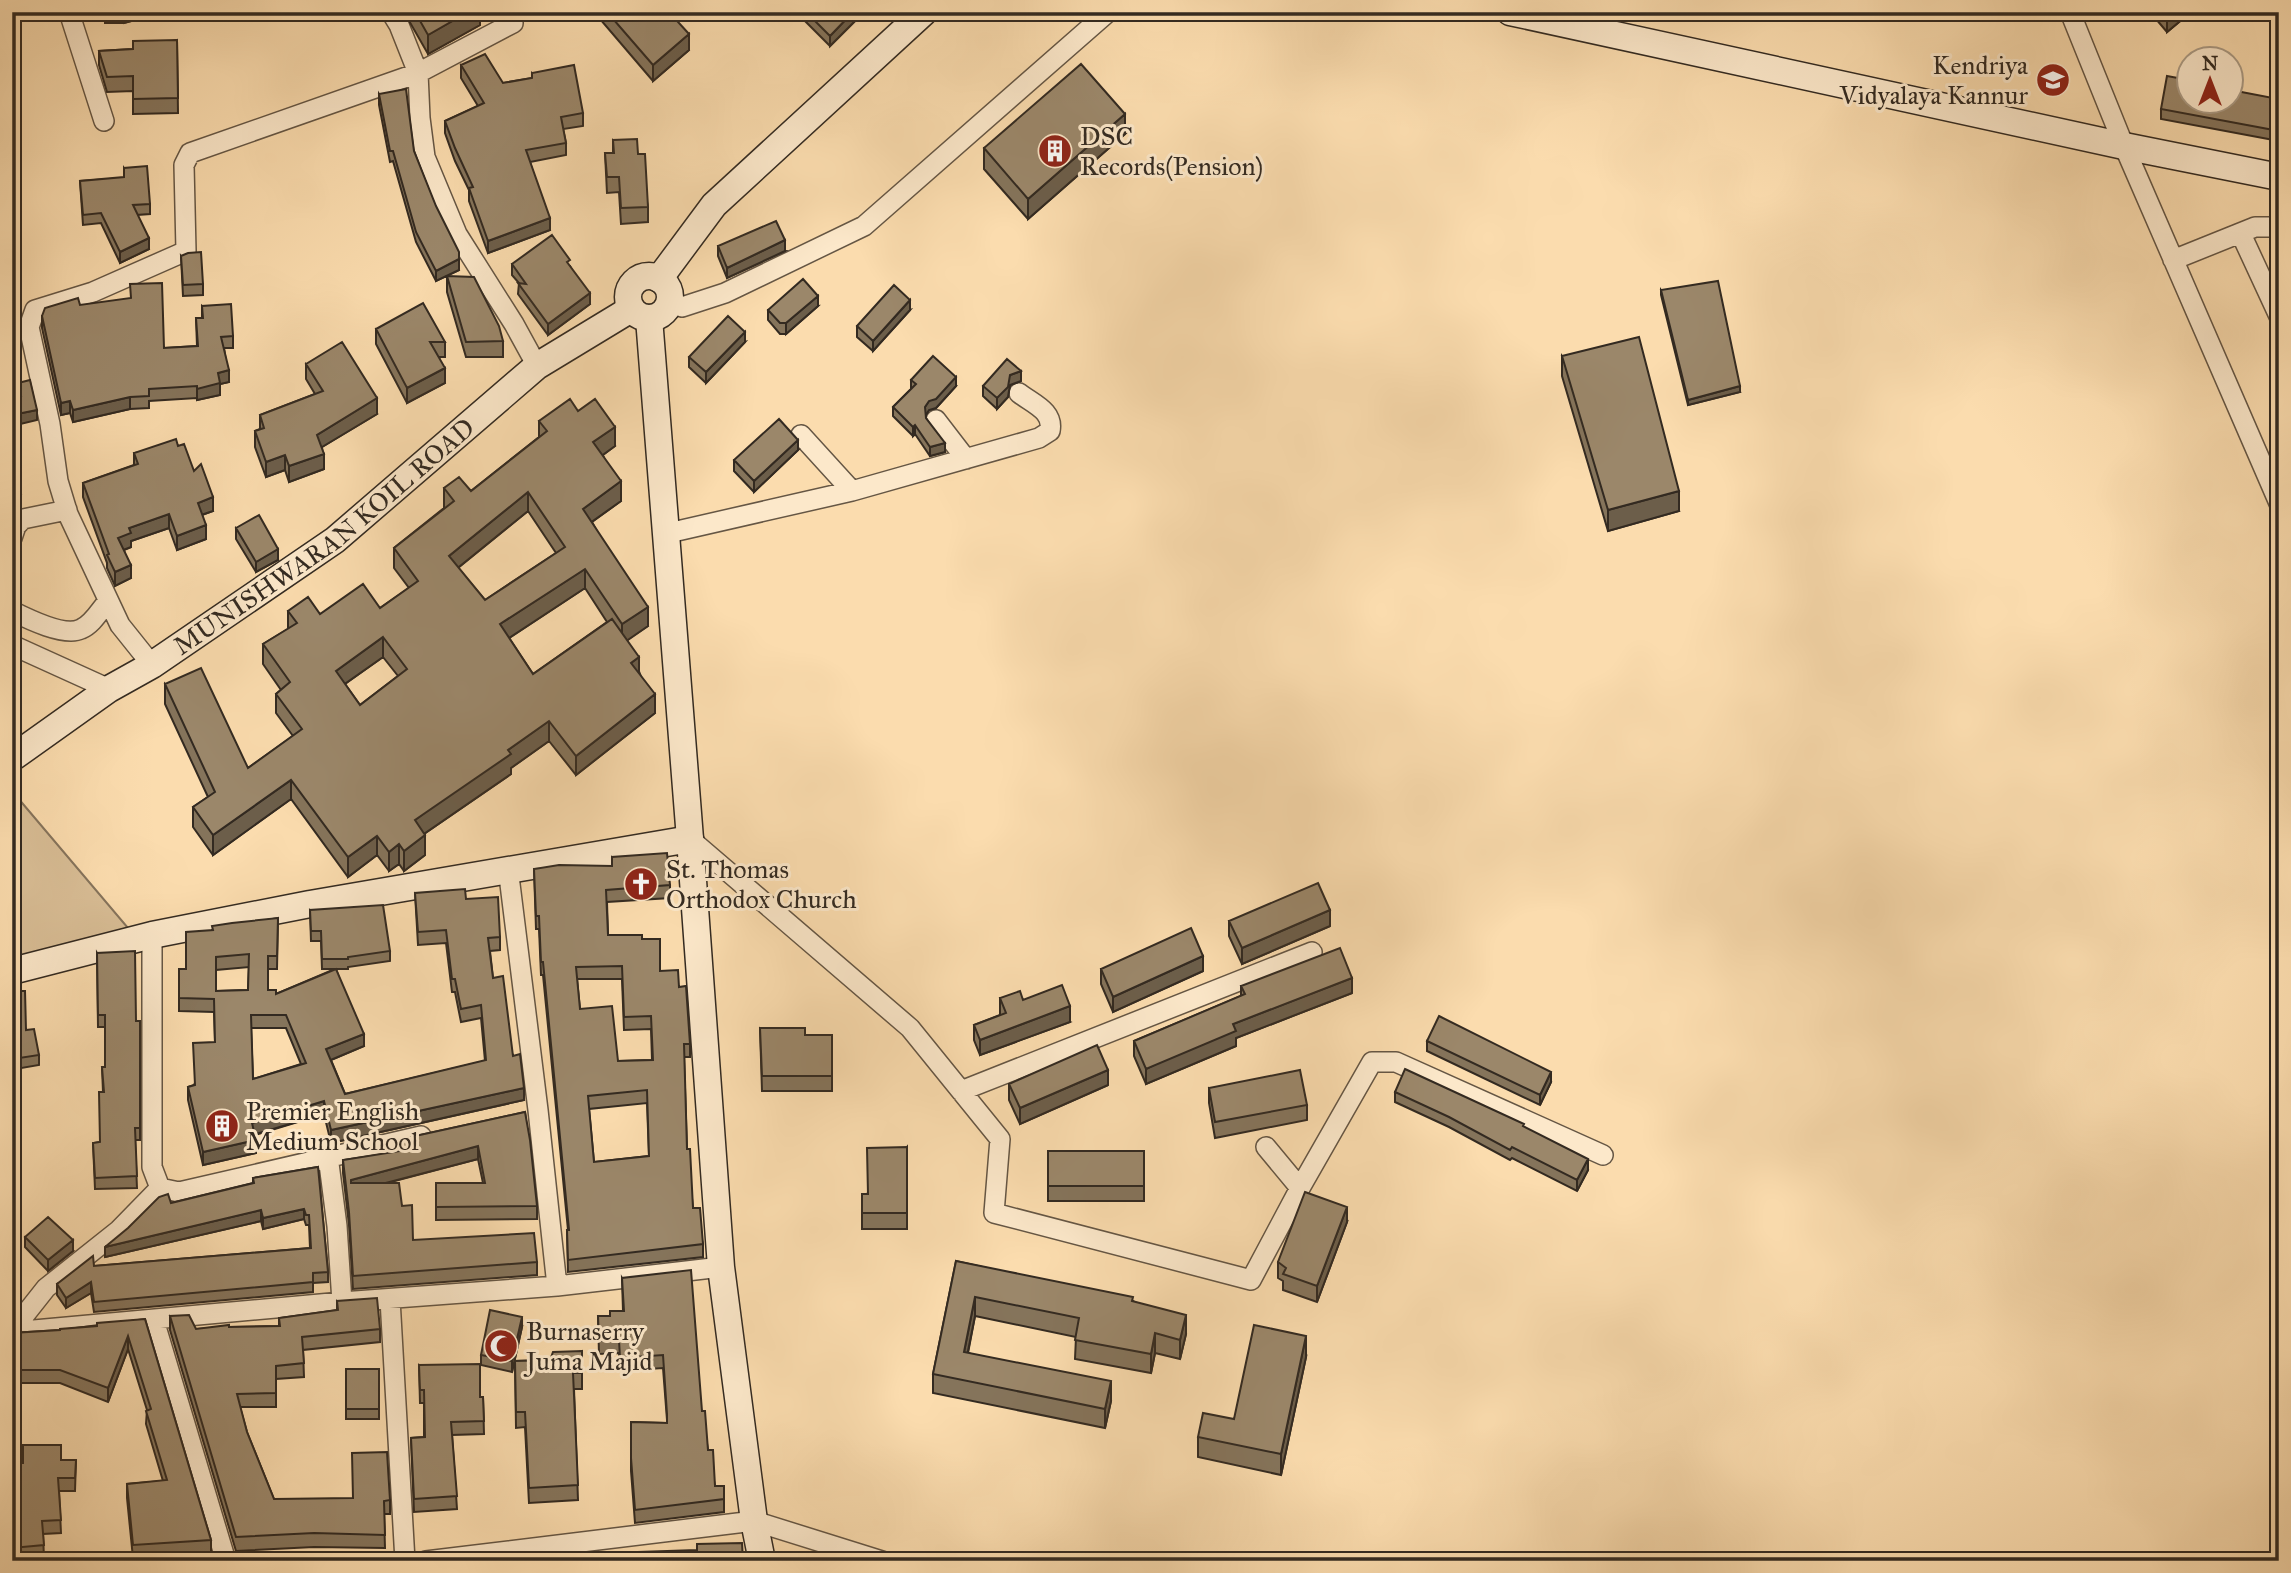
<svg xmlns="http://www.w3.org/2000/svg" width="2291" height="1573" font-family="'IM FELL Great Primer',serif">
<rect width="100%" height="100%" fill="#fbdcae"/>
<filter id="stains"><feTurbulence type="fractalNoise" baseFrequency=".00286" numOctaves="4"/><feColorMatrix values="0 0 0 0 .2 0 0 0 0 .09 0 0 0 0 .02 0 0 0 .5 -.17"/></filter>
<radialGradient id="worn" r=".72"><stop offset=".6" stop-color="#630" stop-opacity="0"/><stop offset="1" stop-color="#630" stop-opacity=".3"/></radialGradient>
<path fill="#d9be96" stroke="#86745c" stroke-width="2" d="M12,791L128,928L12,960Z"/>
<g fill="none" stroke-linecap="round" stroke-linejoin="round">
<g stroke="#655644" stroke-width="22">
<path id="street" d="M69,12L104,121
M391,12L399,25L418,73L420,118L425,157L457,234L514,324L537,366
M2070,12L2124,146L2279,503
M2241,234L2279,316
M2173,260L2255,227H2279
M669,303L682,307L725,293L864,226L1108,12
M936,420L966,459
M801,435L852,491
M664,534L852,491L1039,438L1050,431C1054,411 1033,404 1019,393
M12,538L16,526L23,519L67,510
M12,611C28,619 65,637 81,629C93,624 100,610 108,601
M12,645L109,689
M152,665L120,625L68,514L58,481L50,424L29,327L35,310L93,292L186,251L184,165L190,153L418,73L513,23L512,12
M690,839L910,1028L1000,1139L994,1213L1251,1280L1300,1188L1372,1062H1396L1603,1155
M152,935V1167L160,1188
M961,1091L1312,952
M1266,1147L1300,1188
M328,1156L337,1226L342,1302
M160,1188L179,1192L421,1136
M557,1286L721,1267
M390,1299L405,1561
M154,1320L226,1561
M12,1331L46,1288L119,1230L160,1188
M12,1332L342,1302L557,1286L538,1110L508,868
M426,1561L754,1521L882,1561"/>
</g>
<g stroke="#332a21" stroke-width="29">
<g id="secondary">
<path d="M1510,12L2124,146L2279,177"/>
<circle cx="649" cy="297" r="21"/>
<path d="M659,279L714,205L924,12"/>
<path d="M649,318L690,839L721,1267L754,1521L762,1561"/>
<path id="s1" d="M12,758L109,689L152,665L335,540L537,366L631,309"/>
<path d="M12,971L152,935L310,904L690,839"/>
</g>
</g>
<use href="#street" stroke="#fce8ca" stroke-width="19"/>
<use href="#secondary" stroke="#fce8ca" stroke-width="26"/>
</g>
<path fill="#85745b" stroke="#332a21" stroke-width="2" fill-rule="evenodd" d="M105,12H165L124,23H105Z
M167,12H193V16L167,18Z
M404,12H480V25L428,54Z
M594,12H669L689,50L653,81Z
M799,12H858V18L830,46L799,15Z
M2150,12H2191L2167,32Z
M177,40L178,113L133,114V91L107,92L99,65V51L133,49Z
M461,65L503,83L532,78V73L583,113V126L563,129L566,143V155L530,162L550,230L488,253L469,201V190L455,161L445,133V121L478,106L461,78Z
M379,94L414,151L459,270L436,281L416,242L393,161L390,162L379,105Z
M2273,100L2279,101V141L2161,119V109L2189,102Z
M1125,134L1028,219L984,169V148Z
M613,140L638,154L648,207V222L621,224L619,192L607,193L605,153H613Z
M124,168L150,204V214L137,215L149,249L120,263L101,223L83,225L80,181L124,178Z
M718,246L785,251L727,278L718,256Z
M181,256L203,284V295L183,296Z
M512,264L570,266L590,304L548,335L518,294L519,283L512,275Z
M447,276L503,341V357H466L447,292Z
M1661,290L1740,392L1688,405L1661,295Z
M80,305L164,348L197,346L196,318H202V306L233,336V348H224L229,382L220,384V395L197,400V398L149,401V408L130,409L73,422L70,413L61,415L42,328V316Z
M818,306L786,334H780L768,320V310Z
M910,310L873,351L857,337V326Z
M376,329L445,342V357H439L445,383L407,403L376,344Z
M745,342L706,383L689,367V357Z
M1562,356L1679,511L1608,531L1562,376Z
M306,364L377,414L322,447L324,469L289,482L285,470L266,477L255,447V431L260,429V415L315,394L306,379Z
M911,380L956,386L936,408L929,410L926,415V418L945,452L930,456L915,434L913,436L893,416V407L911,389Z
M1021,381L1010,385L1008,397L997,409L983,396V386Z
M578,411L615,446L603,455L621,501L592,522L648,626L627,640L655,713L576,775L549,741L511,768V774L424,834L425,855L404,871L399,864L389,871L377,855L348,877L291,799L213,855L193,827V807L208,797L165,704V684L248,768L293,736L276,713V694L281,690L263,664V644L288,629V611L320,614L380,608L409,588L394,568V548L444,508V488L471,491L539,437V421ZM528,511L556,553L485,600L458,568ZM585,588L607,622L533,674L509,638ZM383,657L398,676L360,705L345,684Z
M178,446L194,471L213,511L202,515L206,539L177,550L169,528L131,541V547L124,550L131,578L115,586L107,568V563L83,497V483L134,465V453Z
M798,450L754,492L734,471V460Z
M236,528L278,560L256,572L236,539Z
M612,857L670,885V898L607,902L608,935L642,939L660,971L679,987L690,1044V1057H684L687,1149L693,1208L703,1244V1257L568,1272L567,1230H568L543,975H541L539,929H536L534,869L612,866ZM577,979H622L624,1030L651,1029L652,1060L618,1061L580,1009ZM647,1103L649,1156L594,1162L589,1109Z
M415,893L466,899L500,937V950L490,951L493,978L524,1100L331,1143L324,1114L255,1135L256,1153L203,1165L188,1100V1087L194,1085L215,1042L214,1012L179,1011V969H186L212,930L278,918L277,969H268V990L276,994L335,969H322L321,941H311L310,910L390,951V961L348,967V969H336L364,1046L331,1060L345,1094L485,1061L481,1018L461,1022L455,992H452L446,943L418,945ZM249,967L248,990L216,991V970ZM251,1028H286L301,1064L253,1079Z
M1229,921L1330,926L1242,964L1229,936Z
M97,953L136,1021H140V1140H135L137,1188L95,1189L93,1143L100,1142L103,1092L102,1067H105V1027H98Z
M1101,969L1203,971L1113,1012L1101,984Z
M1241,986L1352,993L1236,1038V1046L1146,1084L1134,1056V1041L1241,996Z
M12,991L26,1030L39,1055V1065L21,1068V1080L12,1081Z
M1000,998L1023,1000L1070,1022L980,1055L974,1040V1025L1000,1015Z
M760,1028L805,1035H832V1091H762Z
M1427,1041L1551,1082L1540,1105L1427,1051Z
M1009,1084L1108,1085L1020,1124L1009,1100Z
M1209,1088L1307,1105V1120L1215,1138L1209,1103Z
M1395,1092L1524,1127L1588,1170L1577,1191L1512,1158L1510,1160L1449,1127L1395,1102Z
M525,1112L537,1206V1219L436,1220V1183H483L478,1159L387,1183L402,1206L413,1240L537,1262V1275L353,1289L349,1225L343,1173V1160L397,1152V1140Z
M907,1147V1229H862V1194H867Z
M1048,1151H1144V1201H1048Z
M318,1167L328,1272V1282L313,1283V1292L94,1312L91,1293L66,1308L57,1295V1284L94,1266L310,1248L309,1225H306L304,1219L263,1229L261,1221L105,1257L171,1203L253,1183V1178Z
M1347,1222L1317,1302L1283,1290V1281L1278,1278V1262Z
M25,1237L73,1251L48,1271L25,1247Z
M956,1261L1133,1301L1186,1334L1180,1359L1155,1353L1151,1373L1075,1359L1076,1337L975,1316L968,1353L1111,1401L1105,1428L933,1393V1374Z
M622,1278L702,1411L708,1450L715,1486H724V1512L635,1523L631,1471V1422L667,1423V1420L663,1368L620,1371L619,1353L599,1354L598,1316H610L623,1311Z
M337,1301L380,1329V1342L303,1350L304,1377L276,1379V1407H240L247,1432L274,1499L390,1500V1514H384L385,1548L314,1547L236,1551L170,1330V1316L196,1329L229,1327L279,1326V1318L337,1310Z
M145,1319L211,1540V1553L133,1558L127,1498V1484L163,1481L146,1424L147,1410L128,1349L108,1402L60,1383H19L20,1441H12V1333L60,1330Z
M522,1327L512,1372L481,1365V1355Z
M582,1351V1389H574L578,1500L529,1503L525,1427L516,1428L515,1361L550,1360Z
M1306,1357L1281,1475L1198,1457V1437L1234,1419Z
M419,1365L480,1397H483L484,1434L452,1435L457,1509L414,1512L411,1438L424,1437V1403H420Z
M346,1369H379V1419H346Z
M61,1460H76L75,1491H59L61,1533L43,1534L44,1558L12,1561V1463Z"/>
<path fill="#6c5e4a" stroke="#332a21" stroke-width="2" d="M127,12H165L124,23V13Z
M468,12H480V25L428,54V35Z
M853,12H858V18L830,46V36Z
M2167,12H2191L2167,32Z
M689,34V50L653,81V65Z
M1125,114V134L1028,219V199Z
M550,218V230L488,253V241Z
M149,238V249L120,263V252Z
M785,240V251L727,278V268Z
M459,259V270L436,281V271Z
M590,293V304L548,335V324Z
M818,296V306L786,334V323Z
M910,300V310L873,351V341Z
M16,310V329L12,330V311Z
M745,332V342L706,383V372Z
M445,368V383L407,403V388Z
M229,370V382L220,384V395L197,400V389L218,373Z
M1021,371V381L1010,385L1008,397L997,409V398L1010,375Z
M956,377V386L936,408L929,410L925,416V407L929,401Z
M1740,386V392L1688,405V400Z
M130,397V409L73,422V410Z
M377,398V414L317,450V435Z
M70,401V413L61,415V403Z
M37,410V420L12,426V415Z
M915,425V434L913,436V427Z
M615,427V446L593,462V442Z
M798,440V450L754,492V481Z
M945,443V452L930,456V447Z
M324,454V469L289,482V466Z
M285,455V470L266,477V462Z
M621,481V501L583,528V509Z
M1679,491V511L1608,531V510Z
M528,492V511L449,575V556Z
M21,494V504L12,506V496Z
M213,497V511L198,516V503Z
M169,514V528L131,541V547L118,552V538L129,528Z
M206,525V539L177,550V536Z
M278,549V560L256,572V562Z
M131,565V578L115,586V572Z
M585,569V588L500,644V624Z
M648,607V626L622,644V624Z
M383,637V657L336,690V671Z
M639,657V677L631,663Z
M655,694V713L576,775V756Z
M549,721V741L511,768V774L415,840V820L508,750Z
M291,780V799L213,855V835Z
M425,835V855L404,871V851Z
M377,836V855L348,877V857Z
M399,844V864L389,871V852Z
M1330,910V926L1242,964V948Z
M1203,956V971L1113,1012V997Z
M1352,978V993L1236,1038V1046L1146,1084V1069L1233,1024Z
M1070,1006V1022L980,1055V1040Z
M364,1034V1046L326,1062V1049Z
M1108,1070V1085L1020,1124V1108Z
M1551,1072V1082L1540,1105V1095Z
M524,1088V1100L331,1143V1130Z
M324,1101V1114L252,1135V1123Z
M256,1140V1153L203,1165V1152Z
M478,1146V1159L351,1192V1180Z
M1588,1159V1170L1577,1191V1180Z
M1347,1207V1222L1317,1302V1286Z
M304,1209V1219L263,1229V1218Z
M261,1210V1221L105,1257V1247Z
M73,1240V1251L48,1271V1260Z
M91,1282V1293L66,1308V1298Z
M975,1297V1316L964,1371V1352Z
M1186,1315V1334L1180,1359V1340Z
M522,1317V1327L512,1372V1361Z
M1155,1333V1353L1151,1373V1354Z
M128,1336V1349L108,1402V1388Z
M1306,1336V1357L1281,1475V1454Z
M1111,1381V1401L1105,1428V1409Z"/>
<path fill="#9b876a" stroke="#332a21" stroke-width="2" fill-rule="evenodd" d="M415,12H468L428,35Z
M607,12H669L689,34L653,65Z
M806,12H853L830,36Z
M177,40L178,98L133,99V76L107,77L99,51L133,49V41Z
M485,54L503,83L532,78V73L574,65L583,113L561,117L566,143L526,150L550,218L488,241L469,188L473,187L455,148L445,121L484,103L461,65Z
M1081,64L1125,114L1028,199L984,148Z
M2167,76L2189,80V102H2231V90L2273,98V100L2279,101V131L2161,109Z
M406,89L414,151L436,206L459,252V259L436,271L416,232L393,151H390L379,94Z
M637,139L638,154H645L648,207L621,208L619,177H607L605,153H614L613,140Z
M147,166L150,204L133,205L149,238L120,252L101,213L83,215L80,181L124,177V168Z
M776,221L785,240L727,268L718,246Z
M552,235L570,260L567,262L590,293L548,324L518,283L526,284L512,264Z
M201,252L203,284L183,285L181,256L188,253Z
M447,276L474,277L499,326L503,341L466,342Z
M803,279L818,296L786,323H780L768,310Z
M1718,281L1740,386L1688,400L1661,290Z
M162,283L164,348L198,346L196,318H203L202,306L231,304L233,336L221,337L229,370L218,373L220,383L197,389V386L149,389V396L130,397L73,410L70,401L61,403L42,316L45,308L78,298L80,305L131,298L130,284Z
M894,285L910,300L873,341L857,326Z
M12,294L16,310L12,311Z
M423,303L445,342H430L445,368L407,388L376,329Z
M728,316L745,332L706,372L689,357Z
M1639,337L1679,491L1608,510L1562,356Z
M342,342L377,398L317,435L324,454L289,466L285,455L266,462L255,431L264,428L260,415L323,391L306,364Z
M933,356L956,377L936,399L929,401L925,407L926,418L945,443L930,447L915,425L913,427L893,407L916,384L911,380Z
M1007,359L1021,371L1010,375L1008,387L997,398L983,386Z
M30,380L37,410L12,415L13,398L21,396L18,383Z
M570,399L578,411L595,399L615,427L593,442L621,481L583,509L648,607L622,624L585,569L500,624L533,674L612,619L639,657L631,663L655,694L576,756L549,721L508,750L511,754L415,820L425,835L404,851L399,844L389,852L377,836L348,857L291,780L213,835L193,807L215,792L165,684L201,668L248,768L302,729L276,694L290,682L263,644L297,623L288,611L308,597L320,614L363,584L380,608L418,581L394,548L454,501L444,488L459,477L471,491L547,431L539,421ZM528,492L565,547L485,600L449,556ZM383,637L407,669L360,705L336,671Z
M779,419L798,440L754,481L734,460Z
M176,439L178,446L184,444L194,471L201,464L213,497L198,503L206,525L177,536L169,514L129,528L131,533L118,538L131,565L115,572L107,555L109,554L83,483L138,464L134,453Z
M12,453L21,494L12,496Z
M259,515L278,549L256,562L236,528Z
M667,853L670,885L606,890L608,935H642V939H660V971L678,970L679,987L686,986L690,1044H684L687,1149H690L693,1208H700L703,1244L568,1260L567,1230H569L543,962H541L539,916H536L534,869L559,865L612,866V857ZM622,966L624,1017L651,1016L653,1060L618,1061L612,1006L580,1009L576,967ZM647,1090L649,1156L594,1162L588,1096Z
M1318,883L1330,910L1242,948L1229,921Z
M465,889L466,899L498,897L500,937L488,938L493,978L503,976L513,1056L520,1054L524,1088L331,1130L324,1101L252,1123L256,1140L203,1152L188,1087L195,1085L193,1043L215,1042L214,999L179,998V969H186V932L213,930L212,926L232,923L278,918L277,956H268V990H276V994L336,969L364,1034L326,1049L345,1094L486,1060L481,1005L461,1009L455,979H452L446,930L418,932L415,893ZM249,954L248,990L216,991V957ZM251,1015H286L306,1063L253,1079Z
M383,905L390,951L348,957V959H322L321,931H311L310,910Z
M1191,928L1203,956L1113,997L1101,969Z
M1340,948L1352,978L1233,1024L1236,1031L1146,1069L1134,1041L1245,994L1241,986Z
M135,951L136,1021H140V1128H135L137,1176L95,1178L93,1143L100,1142L99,1092H104L102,1067H105V1015H98L97,953Z
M1062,985L1070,1006L980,1040L974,1025L1006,1013L1000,998L1020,991L1023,1000Z
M12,991H25L26,1030L34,1029L39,1055L19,1058L21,1069L12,1071Z
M1439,1016L1551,1072L1540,1095L1427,1041Z
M760,1028H805V1035H832V1076H762Z
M1097,1045L1108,1070L1020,1108L1009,1084Z
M1405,1069L1524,1124L1523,1126L1588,1159L1577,1180L1512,1147L1510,1150L1449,1117L1395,1092Z
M1300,1070L1307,1105L1215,1122L1209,1088Z
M525,1112L530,1140L537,1206L436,1207V1183H485L478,1146L351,1180V1183H399L402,1206L412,1205L413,1240L534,1233L537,1262L353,1276L349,1212L343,1160L400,1151L397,1140Z
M907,1147V1213H862V1194H868L867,1148Z
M1048,1151H1144V1186H1048Z
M318,1167L328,1272L313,1273V1282L94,1302L91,1282L66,1298L57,1284L93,1256L94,1266L311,1248L309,1215H306L304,1209L263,1218L261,1210L105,1247L128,1228L159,1197L168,1194L171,1203L254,1183L253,1178Z
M1305,1192L1347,1207L1317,1286L1283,1274L1286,1268L1278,1262Z
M48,1217L73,1240L48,1260L25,1237Z
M956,1261L1133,1297L1132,1301L1186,1315L1180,1340L1155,1333L1151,1354L1075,1340L1079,1318L975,1297L964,1352L1111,1381L1105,1409L933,1374Z
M691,1270L702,1411H705L708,1450H713L715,1486H724V1499L635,1510L631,1458V1422L667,1423V1414L663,1355L620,1358L619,1340L599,1341L598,1316H610V1311H624L622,1278Z
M377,1298L380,1329L302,1337L304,1363L276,1366V1393L237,1394L247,1432L274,1499L353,1498L352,1453L387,1452L390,1500L384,1501L385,1535L314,1533L236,1537L170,1316L189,1315L196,1329L229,1325V1327L280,1326L279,1318L338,1310L337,1301Z
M490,1310L522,1317L512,1361L481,1355Z
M145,1319L211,1540L133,1545L127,1484L167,1480L146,1411L151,1409L128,1336L108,1388L60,1370H19L20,1428H12V1333L60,1330V1329L97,1326V1323Z
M1254,1325L1306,1336L1281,1454L1198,1437L1203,1413L1234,1419Z
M582,1351V1373H573L578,1485L529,1488L525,1412H516L515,1361L550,1360L553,1352Z
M480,1364V1397H483L484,1421L451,1422L457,1496L414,1499L411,1438L425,1437L424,1390H420L419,1365Z
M346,1369H379V1409H346Z
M23,1445H61V1460H76L75,1478H58L61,1520L42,1521L44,1545L12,1548V1463H23Z
M742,1543L743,1561H610L609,1553L697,1550V1544Z"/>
<defs>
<g id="school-disc" transform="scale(1.75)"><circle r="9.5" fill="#8f2418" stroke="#fce8ca"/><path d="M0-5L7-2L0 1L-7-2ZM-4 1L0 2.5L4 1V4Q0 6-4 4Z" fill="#fff"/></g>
<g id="building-disc" transform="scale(1.75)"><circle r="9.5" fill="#8f2418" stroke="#fce8ca"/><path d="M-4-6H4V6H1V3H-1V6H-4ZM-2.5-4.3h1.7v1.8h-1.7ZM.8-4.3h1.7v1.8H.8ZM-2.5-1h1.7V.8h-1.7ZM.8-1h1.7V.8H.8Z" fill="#fff"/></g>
<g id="church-disc" transform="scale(1.75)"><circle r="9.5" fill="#8f2418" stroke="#fce8ca"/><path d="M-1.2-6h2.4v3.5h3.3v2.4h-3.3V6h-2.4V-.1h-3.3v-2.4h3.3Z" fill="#fff"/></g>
<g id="mosque-disc" transform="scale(1.75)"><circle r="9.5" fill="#8f2418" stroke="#fce8ca"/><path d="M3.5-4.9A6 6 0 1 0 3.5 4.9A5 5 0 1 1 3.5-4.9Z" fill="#fff"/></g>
</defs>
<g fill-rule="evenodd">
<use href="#school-disc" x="2053" y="80"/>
<use href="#building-disc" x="1055" y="151"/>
<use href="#church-disc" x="641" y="884"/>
<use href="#building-disc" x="222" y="1126"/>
<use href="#mosque-disc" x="501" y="1346"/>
</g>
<g text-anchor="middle" stroke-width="6" stroke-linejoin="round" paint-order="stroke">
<g font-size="26" fill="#332a21" stroke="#fce8ca" text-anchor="start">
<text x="2028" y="74" text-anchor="end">Kendriya<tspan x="2028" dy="30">Vidyalaya Kannur</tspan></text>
<text x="1080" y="145">DSC<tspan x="1080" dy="30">Records(Pension)</tspan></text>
<text x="666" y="878">St. Thomas<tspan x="666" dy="30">Orthodox Church</tspan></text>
<text x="246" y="1120">Premier English<tspan x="246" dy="30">Medium School</tspan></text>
<text x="526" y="1340">Burnaserry<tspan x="526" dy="30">Juma Majid</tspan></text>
</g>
<g font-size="26" fill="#332a21" stroke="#fce8ca">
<text dy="9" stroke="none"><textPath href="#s1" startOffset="383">MUNISHWARAN KOIL ROAD</textPath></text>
</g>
</g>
<rect width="2291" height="1573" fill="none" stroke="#fbdcae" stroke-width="42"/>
<rect x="14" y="14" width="2263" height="1545" fill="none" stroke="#332a21" stroke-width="3.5"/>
<rect x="21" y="21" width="2249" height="1531" fill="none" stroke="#332a21" stroke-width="2"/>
<g transform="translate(2210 80)"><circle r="33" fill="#fce8ca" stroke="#ac9c86" stroke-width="2"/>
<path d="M0-5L12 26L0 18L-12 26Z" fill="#8f2418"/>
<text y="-10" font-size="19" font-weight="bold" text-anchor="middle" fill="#332a21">N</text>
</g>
<rect width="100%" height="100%" filter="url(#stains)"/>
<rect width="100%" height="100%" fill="url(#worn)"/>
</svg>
